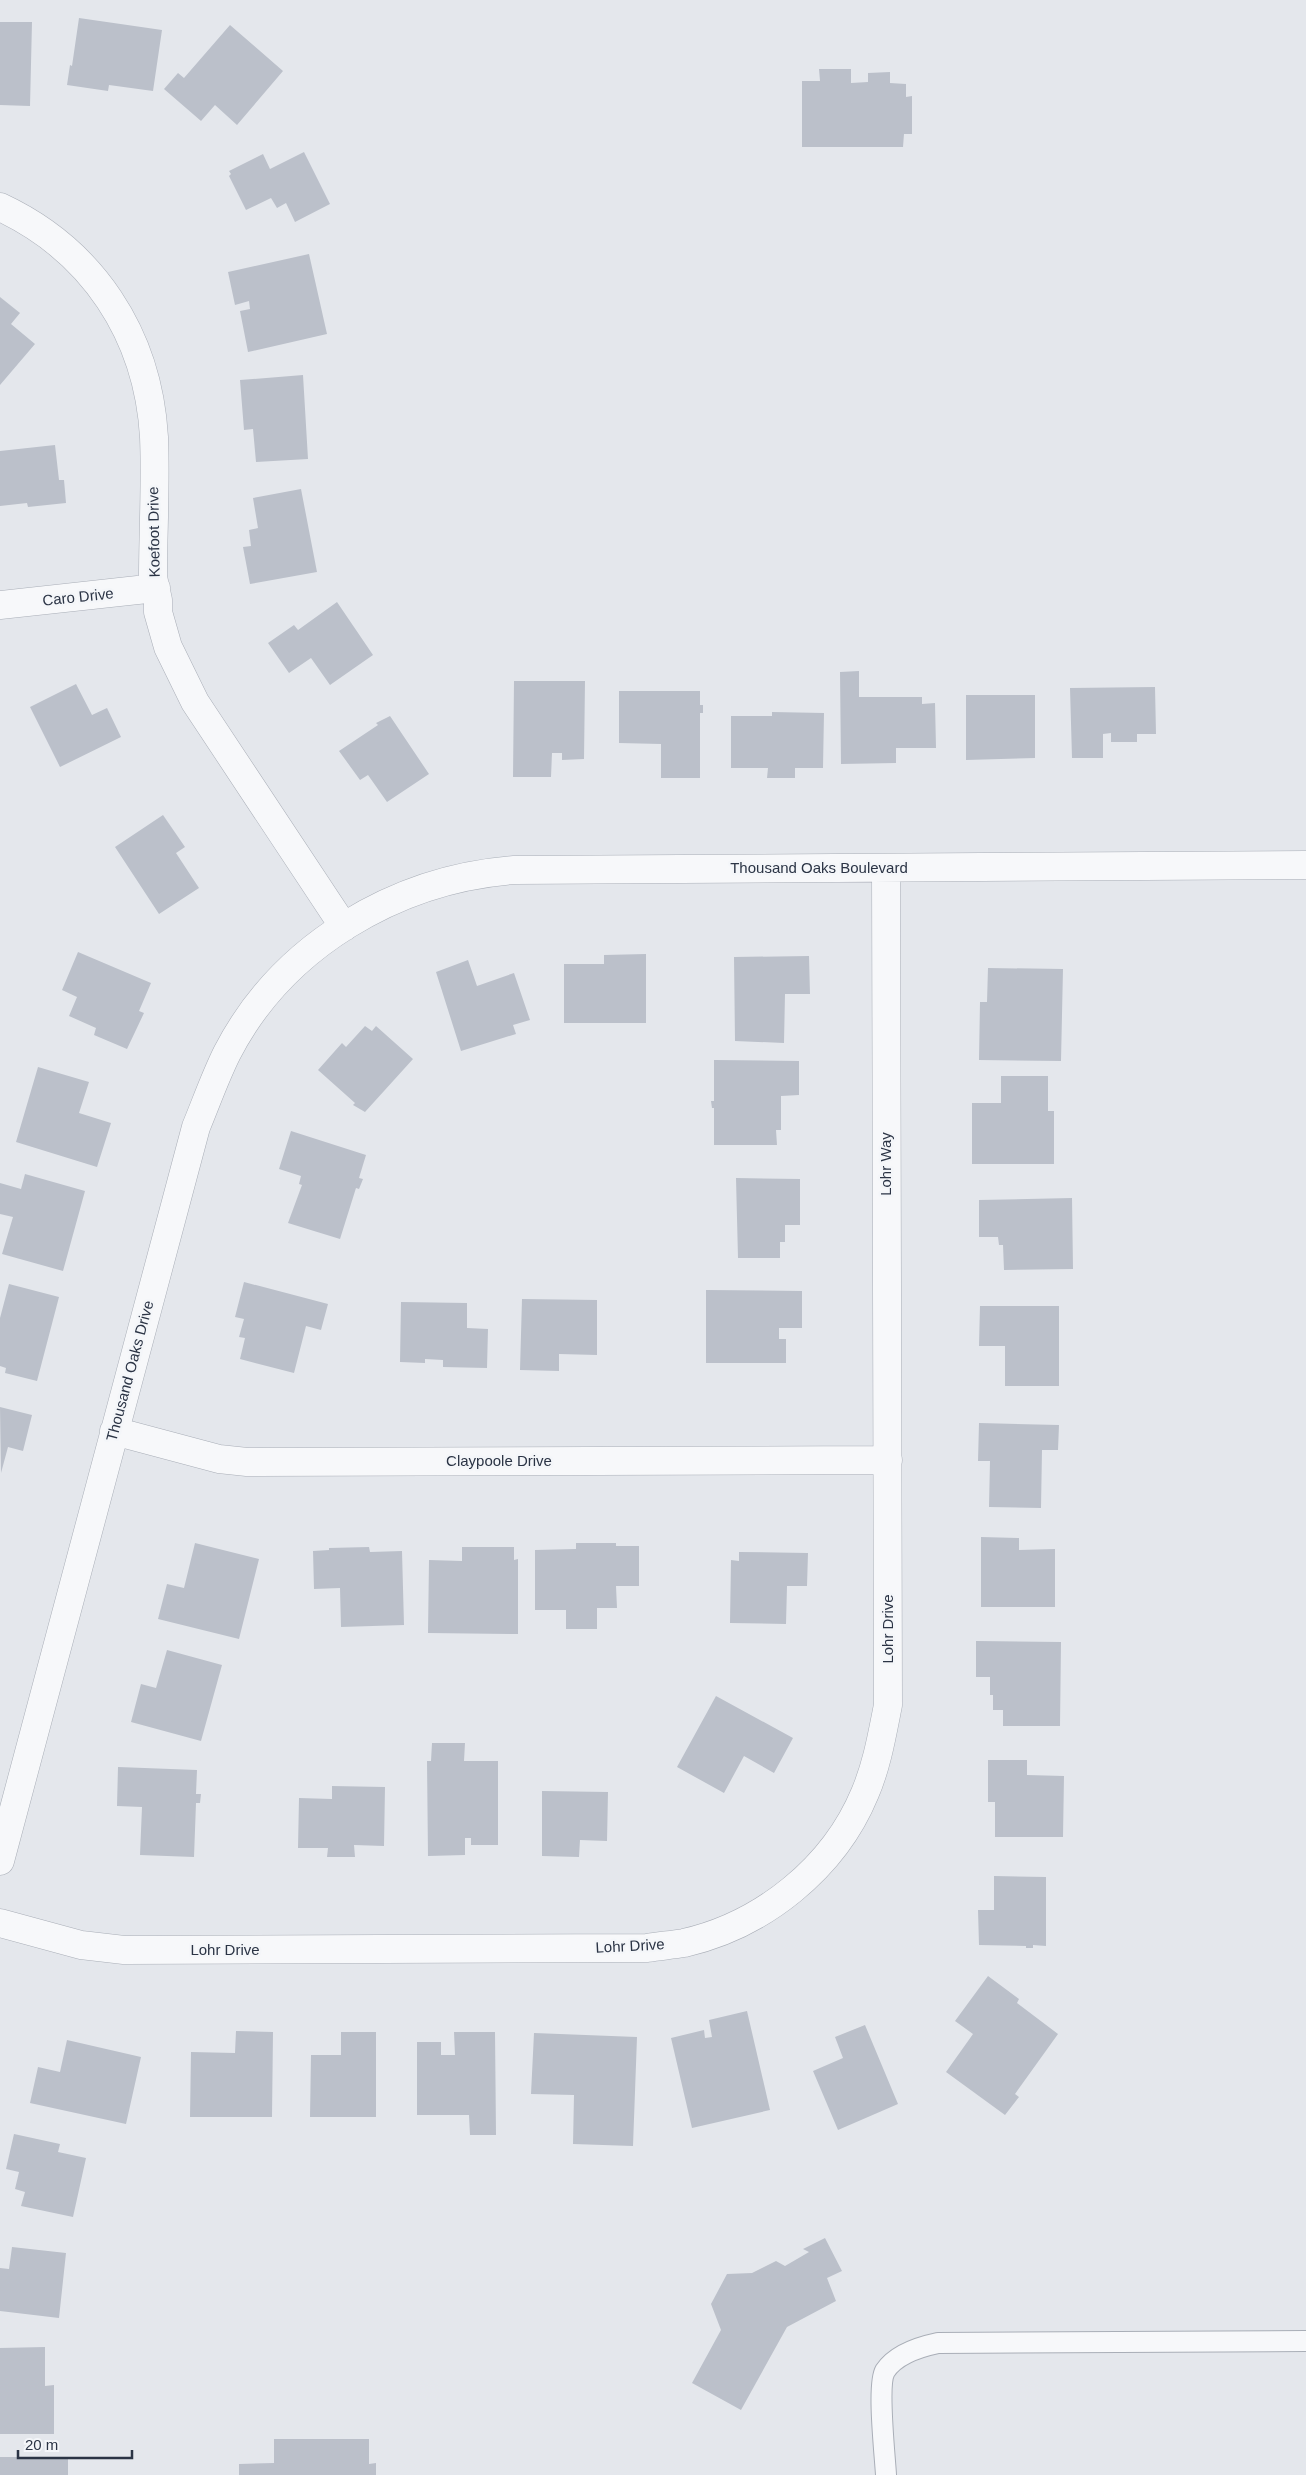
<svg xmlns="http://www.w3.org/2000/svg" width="1306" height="2475" font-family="Helvetica,sans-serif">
<rect width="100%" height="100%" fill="#e4e7ec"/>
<path fill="#bbc0ca" d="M79,18L162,30L153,91L109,85L108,91L67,85L70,65L72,66Z
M0,22H32L30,106L0,105Z
M230,25L283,71L237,125L215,105L201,121L164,89L178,73L184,78Z
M819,69H851V83L868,82V73L890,72V83L906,84V97L912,96V134H904L903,147H802V81H820Z
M304,152L330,204L295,222L286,203L277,208L271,198L246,210L229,176L231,174L229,171L263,154L270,169Z
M309,254L327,334L248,352L240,311L250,309L249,301L235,305L228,272Z
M0,297L20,313L11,324L35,344L0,385Z
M303,375L308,459L256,462L253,429L244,430L240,380Z
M55,445L59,480H64L66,503L28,507L27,503L0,506V451Z
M301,489L317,572L250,584L243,547L251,546L249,530L258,528L253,498Z
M337,602L373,655L330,685L311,658L289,673L268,643L294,625L298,630Z
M859,671V697H922V704L935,703L936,748H896V763L841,764L840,672Z
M514,681H585L584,759L562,760V753H552L551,777H513Z
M76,684L92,715L107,708L121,737L60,767L30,707Z
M1155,687L1156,734H1137V742H1111V733L1103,734V758H1072L1070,688Z
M619,691H700V705H703V713H700V778H661V744L619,743Z
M966,695H1035V758L966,760Z
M772,712L824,713L823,768H795V778H767L768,768H731V716H772Z
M390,716L429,774L387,802L368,775L360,780L339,751L378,725L376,723Z
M163,815L185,847L176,853L199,888L159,914L115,847Z
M78,952L151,983L139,1011L144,1013L127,1049L94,1035L96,1028L69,1016L77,997L62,990Z
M646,954V1023H564V964H604V955Z
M809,956L810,994H785L784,1043L735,1041L734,957Z
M468,960L477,986L514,973L530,1020L513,1025L516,1034L461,1051L436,972Z
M988,968L1063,969L1061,1061L979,1060L980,1002H987Z
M365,1026L372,1031L376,1026L413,1059L365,1112L353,1105L355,1103L318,1070L342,1043L346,1047Z
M714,1060L799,1061V1095L781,1096V1130H776L777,1145H714V1108H712L711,1101H714Z
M38,1067L89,1082L79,1113L111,1123L97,1167L16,1142Z
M1001,1076H1048V1111H1054V1164H972V1103H1001Z
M291,1131L366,1155L359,1178L363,1179L359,1189L356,1188L340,1239L288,1223L302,1185L299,1184L301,1176L279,1169Z
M25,1174L85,1191L63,1271L2,1254L13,1217L0,1214V1183L21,1189Z
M736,1178L800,1179V1225H785V1242H780V1258H738Z
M1072,1198L1073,1269L1004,1270L1003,1245H999L998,1237H979V1200Z
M244,1282L328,1304L321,1330L306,1326L294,1373L240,1359L245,1338L239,1337L244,1319L235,1317Z
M9,1284L59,1297L37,1381L5,1373L6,1368L0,1366V1318Z
M706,1290L802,1291V1328H779V1339H786V1363H706Z
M522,1299L597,1300V1355L559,1354V1371L520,1370Z
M401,1302L467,1303V1328L488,1329L487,1368L443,1367V1360L425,1359V1363L400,1362Z
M980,1306H1059V1386H1005V1346H979Z
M0,1407L32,1415L23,1451L8,1447L1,1473Z
M979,1423L1059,1425L1058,1450H1042L1041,1508L989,1507L990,1461H978Z
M981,1537L1019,1538V1550L1055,1549V1607H981Z
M195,1543L259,1559L239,1639L158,1619L167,1584L184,1588Z
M576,1543H616V1546H639V1586H616L617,1608H597V1629H566V1610H535V1550L576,1549Z
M369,1547L370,1552L402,1551L404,1625L341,1627L340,1588L314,1589L313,1551L329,1550V1548Z
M462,1547H514V1560L518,1559V1634L428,1633L429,1560L462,1561Z
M739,1552L808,1553L807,1586H787L786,1624L730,1623L731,1560L739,1561Z
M976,1641L1061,1642L1060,1726H1003V1710H993V1695H990V1677H976Z
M167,1650L222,1665L201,1741L131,1722L141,1684L156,1688Z
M716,1696L793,1738L774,1773L744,1756L724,1793L677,1767Z
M432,1743H465L464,1761H498V1845H471V1838H465V1855L428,1856L427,1761H431Z
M988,1760H1027V1775L1064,1776L1063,1837H995V1802H988Z
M118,1767L197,1770L196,1794H201L200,1803H196L194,1857L140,1855L142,1807L117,1806Z
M332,1786L385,1787L384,1846L354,1845L355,1857H327L328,1848H298L299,1798L332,1799Z
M542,1791L608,1792L607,1841L580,1840L579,1857L542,1856Z
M994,1876L1046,1877V1946L1033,1945V1948H1026V1946L979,1945L978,1910H994Z
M988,1976L1019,1999L1017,2003L1058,2034L1015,2094L1019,2097L1005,2115L946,2072L973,2034L955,2021Z
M747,2011L770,2110L692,2128L671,2038L704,2030L705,2038L712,2037L709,2020Z
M865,2025L898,2104L838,2130L813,2071L843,2058L835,2037Z
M236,2031L273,2032L272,2117H190L191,2052L235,2053Z
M341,2032H376V2117H310L311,2055H341Z
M454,2032H495L496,2135H470L469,2115H417V2042H441V2055H455Z
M534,2033L637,2037L633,2146L573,2144L574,2095L531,2094Z
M67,2040L141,2057L126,2124L30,2103L38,2067L60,2072Z
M14,2134L60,2144L58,2152L86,2158L73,2217L21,2206L25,2192L15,2189L19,2172L6,2169Z
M825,2238L842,2271L827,2278L836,2301L787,2327L741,2410L692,2383L721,2330L711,2304L727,2274L752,2273L776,2261L785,2266L809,2252L803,2249Z
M12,2247L66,2253L59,2318L0,2311V2268L9,2269Z
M45,2347V2386L54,2385V2434H0V2348Z
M274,2439H369V2464L376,2463V2475H239V2464L274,2463Z
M0,2457H68V2475H0Z"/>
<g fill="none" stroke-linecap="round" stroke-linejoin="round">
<g stroke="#a9aeb7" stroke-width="22">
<path id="service" d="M886,2475C885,2456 877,2385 885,2371C896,2354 919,2347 938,2343L1306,2341"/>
</g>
<g stroke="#a9aeb7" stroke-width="29">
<path id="minor" d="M0,207C92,250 148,334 154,437C156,483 153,531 153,577L158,600V612L168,647L195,702L344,927
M0,605L156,588
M114,1431L219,1459L247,1462L888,1460
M0,1861L196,1127C206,1103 215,1077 227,1053C282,946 396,879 514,870L1306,865
M0,1923L81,1945L124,1950L647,1948C659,1946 672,1945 684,1943C763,1925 834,1868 865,1793C877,1765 882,1735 888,1705L886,868"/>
</g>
<use href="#service" stroke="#f7f8fa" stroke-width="20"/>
<use href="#minor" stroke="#f7f8fa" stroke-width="28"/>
</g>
<g text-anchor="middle" stroke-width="5" stroke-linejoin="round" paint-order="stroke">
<g font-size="15" fill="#2b3445" stroke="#f4f6f9">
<text transform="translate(154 532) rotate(-91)" y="5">Koefoot Drive</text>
<text transform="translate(78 597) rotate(-6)" y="5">Caro Drive</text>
<text x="819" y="873">Thousand Oaks Boulevard</text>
<text transform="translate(886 1164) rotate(-90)" y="5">Lohr Way</text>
<text transform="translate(130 1371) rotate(-75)" y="5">Thousand Oaks Drive</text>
<text x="499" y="1466">Claypoole Drive</text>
<text transform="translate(888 1629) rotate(-90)" y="5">Lohr Drive</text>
<text transform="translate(630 1946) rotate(-3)" y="5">Lohr Drive</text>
<text x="225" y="1955">Lohr Drive</text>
</g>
</g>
<path d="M18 2450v8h114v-8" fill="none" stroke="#2b3445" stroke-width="2.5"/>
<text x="25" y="2450" font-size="15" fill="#2b3445" stroke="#f4f6f9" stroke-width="4" paint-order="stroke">20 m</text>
</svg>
